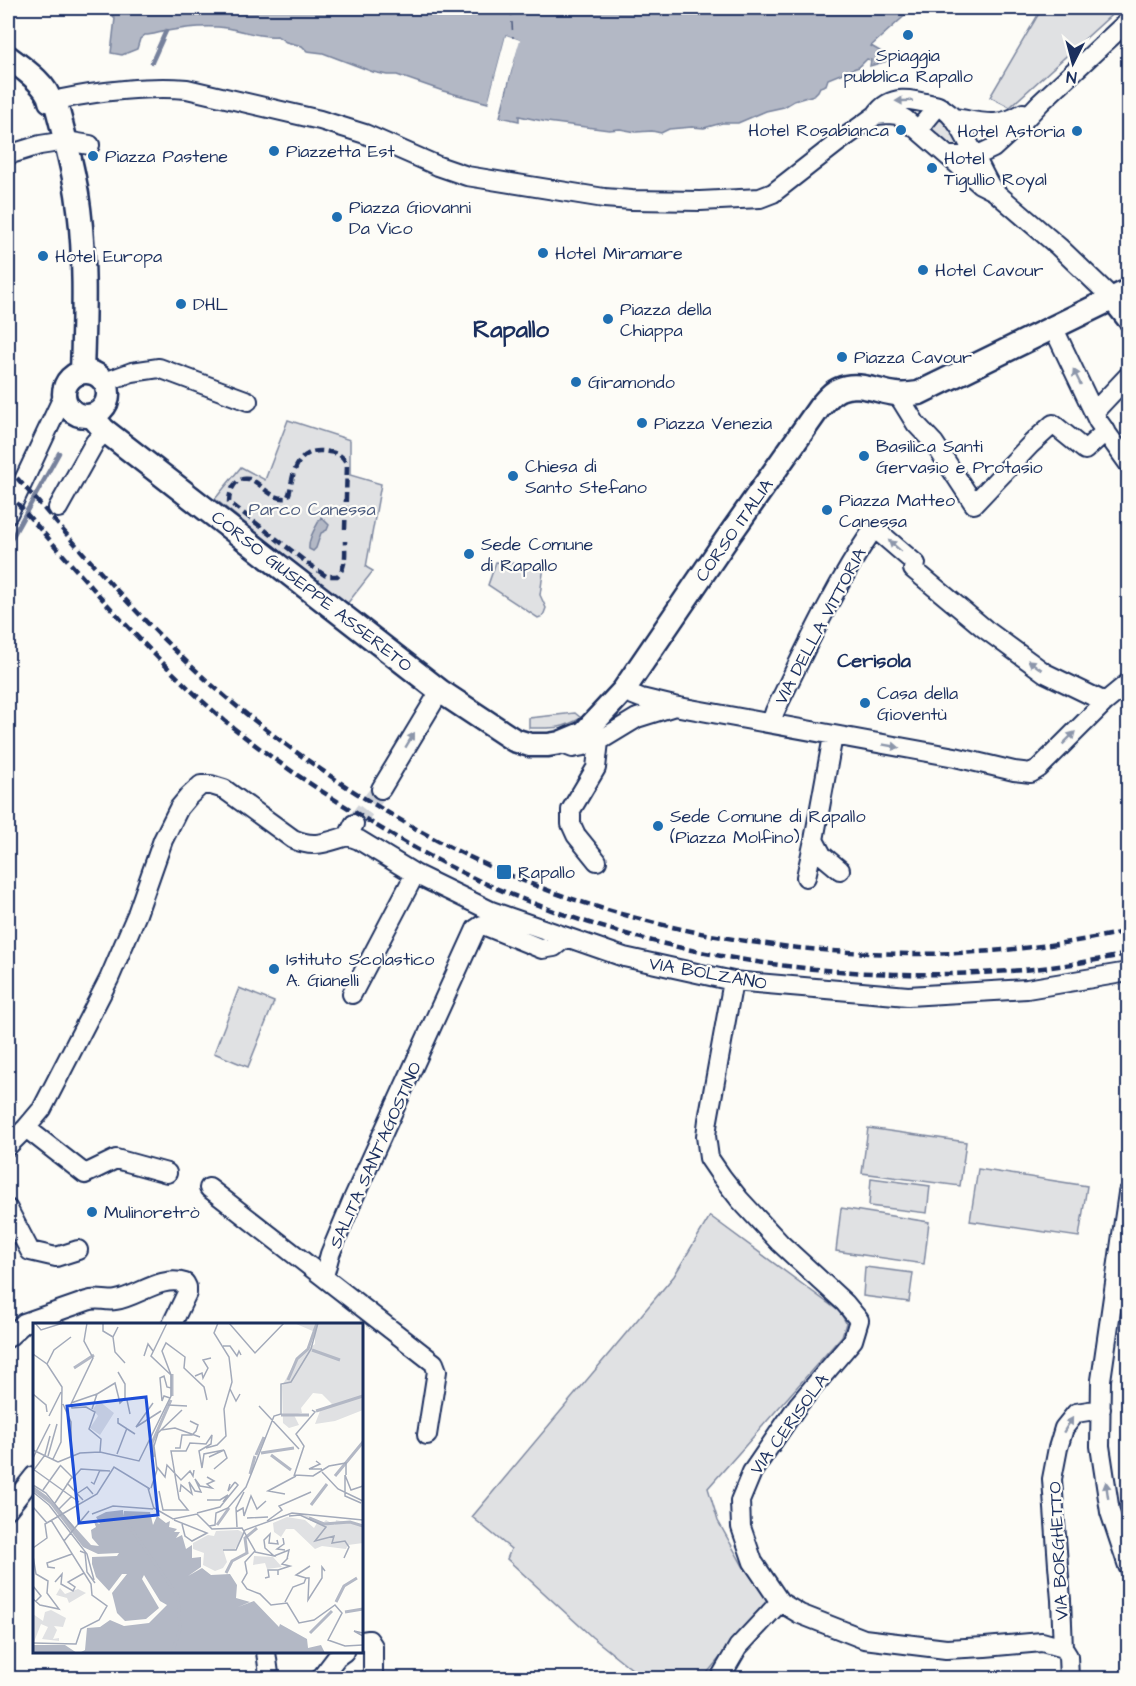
<svg xmlns="http://www.w3.org/2000/svg" width="1136" height="1686" font-family="'Architects Daughter',sans-serif">
<rect width="100%" height="100%" fill="#fdfcf7"/>
<filter id="ink" filterUnits="userSpaceOnUse"><feTurbulence type="fractalNoise" baseFrequency=".0167" numOctaves="2"/><feDisplacementMap in="SourceGraphic" scale="12" xChannelSelector="R" yChannelSelector="G"/><feConvolveMatrix kernelMatrix="1 2 1 2 8 2 1 2 1" color-interpolation-filters="sRGB"/></filter>
<g filter="url(#ink)">
<path fill="#e0e1e3" stroke="#7e88a0" stroke-width="1.5" d="M1042,8H1119L1010,107L990,97Z
M940,120L943,121L960,141L961,147L959,151H953L931,130C931,123 934,122 940,120Z
M288,420L350,440V475L381,484L366,567L373,571L347,604L215,499L241,467L265,480Z
M496,562L544,566L540,595L546,608L543,616L538,618L488,585Z
M575,713L581,718C560,730 552,728 529,728V718Z
M239,988L274,1002L248,1067L214,1053Z
M868,1128L966,1142L960,1186L862,1173Z
M978,1169L1087,1186L1079,1237L970,1221Z
M871,1178L930,1186L927,1213L869,1206Z
M841,1208L929,1222L924,1264L836,1251Z
M710,1216L840,1312L846,1323L842,1336L708,1488L718,1521L743,1566L766,1596V1602L703,1678H643L592,1637L507,1559L511,1549L472,1517L674,1276Z
M865,1267L913,1273L909,1302L863,1296Z"/>
<path fill="#b3b8c5" stroke="#76819c" stroke-width="1.5" d="M96,8H907L910,11L871,46L894,59L870,66L871,60L867,59L859,67L850,70L828,79L826,85L820,87L818,91L814,95L794,101L784,107L766,111L738,123H722L704,128L692,127L669,129L661,133L652,131L636,132L620,129L609,130L547,122L519,116V121L500,117L519,40L506,35L488,103L443,91L397,75H387L373,72L323,53L307,51L302,46L286,42L277,36C257,38 238,28 218,27C202,26 183,28 167,31C159,32 153,35 145,35L140,39L137,49L122,55L111,53L115,18L111,14H100Z
M321,517L329,525L327,530L321,533L316,548L313,551L309,549C308,538 316,527 321,517Z"/>
<path fill="#fdfcf7" d="M506,35L520,40L501,107H498L516,42L508,39L491,104L488,103Z"/>
<g fill="none" stroke-linecap="round" stroke-linejoin="round">
<path stroke="#76819c" stroke-width="4.5" d="M152,62L166,31
M8,545L59,453"/>
<path stroke="#49587d" stroke-width="1.5" stroke-dasharray="8 6" stroke-linecap="butt" d="M511,8L513,38"/>
<path stroke="#d0d3d8" stroke-width="18" stroke-dasharray="18 9" stroke-linecap="butt" d="M354,824L381,789"/>
<g stroke="#1b2f5e" stroke-width="22">
<path id="minor" d="M62,99C99,91 150,86 187,89L320,120L365,134L438,166L467,176L604,198L632,200L700,201L760,198L773,193L837,143L876,115L889,114L898,115L905,119L980,184L994,191L1059,247L1113,299
M876,115C891,92 915,100 938,106
M954,118C982,122 997,129 1023,113
M918,130L938,106C963,116 977,168 993,190
M8,155L40,145L66,141L90,145
M949,156H976L993,148L1026,118L1040,103L1128,21
M1054,329L1098,421L1128,463
M105,382L132,372L159,368L248,401
M898,395L916,424L934,443L974,504L1031,444L1053,424L1085,450L1106,431
M1094,412L1128,376
M58,508L95,442L106,431
M8,514L63,397
M913,569L985,629L1045,673L1105,702
M623,691L641,698L674,706L955,757L1014,771L1031,773L1039,768L1105,702L1128,683
M771,723L775,711C805,650 834,587 872,531L880,533L916,564
M833,736L814,840L822,855L840,870
M560,743L573,748L584,746L599,741L637,718L672,707
M381,789L440,691
M348,836L359,840L415,874L491,911L624,957L733,981L908,996L1027,989L1128,972
M597,861L576,835L571,824V810L596,768L599,741
M806,877L814,840
M733,981L708,1120L706,1136L709,1158L722,1177L740,1200L780,1243L845,1303L859,1320L853,1340L798,1405L752,1472L740,1501L741,1527L753,1562L780,1602L800,1614L864,1639L946,1649L985,1647L1042,1642L1063,1648L1068,1656L1069,1678
M352,994L415,874
M26,1128L85,1174L116,1159L167,1173
M8,1146L26,1128L42,1109L109,979L137,914L163,840L179,808L189,796L201,785H211L224,789L293,839C315,849 326,842 348,836L354,824
M209,1188L434,1363L437,1371L427,1435
M1128,1193L1101,1380L1100,1446L1110,1512L1128,1566
M8,1209L30,1251L56,1257L78,1250
M324,1276L330,1254L353,1199L476,929L482,925L488,927L542,949L554,947L565,938
M8,1338L24,1323L87,1301C98,1297 105,1302 116,1300C139,1296 161,1275 185,1283L187,1287V1293L172,1324
M8,1509L34,1476
M362,1641L369,1640L373,1646V1678
M1063,1648L1061,1600L1058,1565L1052,1479L1058,1448L1064,1428L1076,1413L1101,1409
M266,1652L269,1674L271,1678
M321,1678L337,1657L344,1652
M720,1678L738,1647L780,1602"/>
</g>
<g stroke="#1b2f5e" stroke-width="27">
<path id="major" d="M8,57C21,67 47,84 50,101L56,104
M56,104C64,134 72,163 77,194C86,252 84,313 82,372
M1113,299L1128,318
M64 394a22 22 0 1 1 44 0a22 22 0 1 1-44 0Z
M92,416L104,430L440,691L514,740L530,745H548L560,743L584,733L623,691L726,540L819,408C825,401 832,392 840,389C857,381 879,392 896,394C903,395 912,394 919,393L1128,291"/>
</g>
<use href="#minor" stroke="#fdfcf7" stroke-width="18"/>
<use href="#major" stroke="#fdfcf7" stroke-width="22"/>
<path stroke="#1b2f5e" stroke-width="4.5" stroke-dasharray="9 4.5" stroke-linecap="butt" d="M8,468C85,554 159,645 250,717C327,778 412,832 502,872C693,954 926,976 1128,931
M8,493C78,571 145,652 225,721C266,755 311,785 356,813C405,844 456,872 510,894C675,962 856,986 1033,969C1065,966 1097,960 1128,954
M345,529L347,465C344,456 338,453 329,452C307,447 296,460 292,480C290,487 291,492 287,498C270,500 261,482 249,479C235,476 229,492 229,502L310,565L326,576H337C347,567 345,553 345,541"/>
</g>
<defs><path id="oneway-solid" d="M-6-.8H1V-3.2L6.5 0L1 3.2V.8H-6Z" transform="scale(1.5)"/></defs>
<g fill="#8c96aa">
<use href="#oneway-solid" transform="translate(904 101) rotate(178)"/>
<use href="#oneway-solid" transform="translate(1077 377) rotate(-116)"/>
<use href="#oneway-solid" transform="translate(895 546) rotate(-139)"/>
<use href="#oneway-solid" transform="translate(1035 665) rotate(-144)"/>
<use href="#oneway-solid" transform="translate(1069 738) rotate(-45)"/>
<use href="#oneway-solid" transform="translate(410 740) rotate(-59)"/>
<use href="#oneway-solid" transform="translate(891 746) rotate(10)"/>
<use href="#oneway-solid" transform="translate(1068 1425) rotate(-58)"/>
<use href="#oneway-solid" transform="translate(1107 1490) rotate(-98)"/>
</g>
</g>
<g fill="#1f6fb2" stroke="#fdfcf7" stroke-width="2">
<circle cx="908" cy="35" r="6"/>
<circle cx="901" cy="130" r="6"/>
<circle cx="1077" cy="131" r="6"/>
<circle cx="274" cy="151" r="6"/>
<circle cx="93" cy="156" r="6"/>
<circle cx="932" cy="168" r="6"/>
<circle cx="337" cy="217" r="6"/>
<circle cx="543" cy="253" r="6"/>
<circle cx="43" cy="256" r="6"/>
<circle cx="923" cy="270" r="6"/>
<circle cx="181" cy="304" r="6"/>
<circle cx="608" cy="319" r="6"/>
<circle cx="842" cy="357" r="6"/>
<circle cx="576" cy="382" r="6"/>
<circle cx="642" cy="423" r="6"/>
<circle cx="864" cy="456" r="6"/>
<circle cx="513" cy="476" r="6"/>
<circle cx="827" cy="510" r="6"/>
<circle cx="469" cy="554" r="6"/>
<circle cx="865" cy="703" r="6"/>
<circle cx="658" cy="826" r="6"/>
<rect x="496" y="864" width="16" height="16" rx="3"/>
<circle cx="274" cy="969" r="6"/>
<circle cx="92" cy="1212" r="6"/>
</g>
<g text-anchor="middle" stroke-width="4.5" stroke-linejoin="round" paint-order="stroke">
<g font-size="18" fill="#1b2f5e" stroke="#fdfcf7" text-anchor="start">
<text x="908" y="61" text-anchor="middle">Spiaggia<tspan x="908" dy="21">pubblica Rapallo</tspan></text>
<text x="889" y="136" text-anchor="end">Hotel Rosabianca</text>
<text x="1065" y="137" text-anchor="end">Hotel Astoria</text>
<text x="286" y="157">Piazzetta Est</text>
<text x="105" y="162">Piazza Pastene</text>
<text x="944" y="164">Hotel<tspan x="944" dy="21">Tigullio Royal</tspan></text>
<text x="349" y="213">Piazza Giovanni<tspan x="349" dy="21">Da Vico</tspan></text>
<text x="555" y="259">Hotel Miramare</text>
<text x="55" y="262">Hotel Europa</text>
<text x="935" y="276">Hotel Cavour</text>
<text x="193" y="310">DHL</text>
<text x="620" y="315">Piazza della<tspan x="620" dy="21">Chiappa</tspan></text>
<text x="854" y="363">Piazza Cavour</text>
<text x="588" y="388">Giramondo</text>
<text x="654" y="429">Piazza Venezia</text>
<text x="876" y="452">Basilica Santi<tspan x="876" dy="21">Gervasio e Protasio</tspan></text>
<text x="525" y="472">Chiesa di<tspan x="525" dy="21">Santo Stefano</tspan></text>
<text x="839" y="506">Piazza Matteo<tspan x="839" dy="21">Canessa</tspan></text>
<text x="481" y="550">Sede Comune<tspan x="481" dy="21">di Rapallo</tspan></text>
<text x="877" y="699">Casa della<tspan x="877" dy="21">Gioventù</tspan></text>
<text x="670" y="822">Sede Comune di Rapallo<tspan x="670" dy="21">(Piazza Molfino)</tspan></text>
<text x="518" y="878">Rapallo</text>
<text x="286" y="965">Istituto Scolastico<tspan x="286" dy="21">A. Gianelli</tspan></text>
<text x="104" y="1218">Mulinoretrò</text>
</g>
<g font-size="18" fill="#4c5c7f" stroke="#fdfcf7">
<text x="312" y="515">Parco Canessa</text>
</g>
<g font-size="18" fill="#1b2f5e" stroke="#fdfcf7">
<text transform="translate(734 530) rotate(-55)" y="6">CORSO ITALIA</text>
<text transform="translate(312 591) rotate(38)" y="6">CORSO GIUSEPPE ASSERETO</text>
<text transform="translate(820 626) rotate(-62)" y="6">VIA DELLA VITTORIA</text>
<text transform="translate(708 973) rotate(10)" y="6">VIA BOLZANO</text>
<text transform="translate(375 1155) rotate(-66)" y="6">SALITA SANT'AGOSTINO</text>
<text transform="translate(789 1424) rotate(-54)" y="6">VIA CERISOLA</text>
<text transform="translate(1058 1551) rotate(-93)" y="6">VIA BORGHETTO</text>
</g>
<g font-size="20" font-weight="bold" fill="#1b2f5e" stroke="#fdfcf7">
<text x="874" y="667">Cerisola</text>
</g>
<g font-size="24" font-weight="bold" fill="#1b2f5e" stroke="#fdfcf7">
<text x="511" y="337">Rapallo</text>
</g>
</g>
<g transform="translate(33 1323)">
<rect width="330" height="330" fill="#fdfcf7"/>
<path d="M261,0H330V87L302,98L282,101L287,88L299,81L289,71L280,70L268,85L269,90L261,92L266,102L256,105L250,100L249,63L266,32L282,21V9ZM66,78L81,90L67,112L57,105L65,93L60,86ZM271,191L290,200L293,197L302,202L303,197L330,203V220L315,222L313,226L289,223L282,226L261,206H253L248,214L241,209L240,200L254,194L272,197L281,205L284,200L268,192ZM205,207L211,210L208,218L201,227L190,226L194,239L190,245L182,248L170,242L171,230L160,226V220L175,212L181,213L183,208ZM221,233L240,234L249,244L234,246L232,240L220,242ZM27,265L32,271L45,266L53,270L36,280L34,275L23,272ZM18,287L33,295L30,304L21,303L24,307L20,316L26,315V318L9,316L15,304L8,301L1,319L0,291L10,298L12,289Z" fill="#e0e1e3"/>
<path d="M0,163L14,173L58,222L66,223L59,215L58,207L63,204L61,199L67,201L63,194L73,189L90,187V193L91,188L117,189L120,202L124,193L133,200L137,198L136,204L144,206L141,209H147L143,215L149,212L153,226L159,222V235L168,234V244L155,253L169,245L178,252L197,251L204,262L203,275L217,279L205,284L221,278L246,304L247,301L274,316L275,325L288,322L292,330H46L52,327L54,305L67,304L77,297L91,303L116,300L134,282L127,278L111,252L109,256L126,285L113,296L92,298L84,290L79,270L94,251H89L76,268L63,254L59,241V234L84,233L86,230L65,231L50,224L17,181L0,168ZM0,322H32L44,330H0Z" fill="#b3b8c5"/>
<path fill="none" stroke="#b3b8c5" stroke-width="3" d="M279,27L307,37M41,45L61,32M139,51V73M255,57L264,36L275,26L284,0M283,88L330,73M248,92H276M228,130L261,125M223,132L231,114M238,132L258,147M121,134L119,120L138,77M217,151L222,133M302,153L330,119M278,182L294,161M89,193L145,273L147,307L139,330M276,195L291,201L317,199L330,203M184,202L196,185M193,250L199,238L214,230L212,215L224,205M303,279L311,263L324,255M312,289L330,286M277,310L299,288"/>
<path fill="none" stroke="#a3aaba" stroke-width="1.5" d="M2,0L8,7L30,0M54,0L51,18L60,35L38,81L39,85L53,84L62,89L56,106L68,116L67,129M70,0V8L80,14M196,0L222,30L251,0M85,4L80,14L82,29L92,40M190,23H197L204,33L206,28L208,32M0,31L14,41L29,64L28,119L20,136M111,33L115,21L120,28M14,41L21,27L38,14M85,49L92,61V75M138,52L129,28L133,20L152,34L151,45L171,64L174,77M162,53L169,50L170,55L175,45L170,37L178,35M197,66L203,78L207,71M0,71L13,82L14,89M137,75L131,73L129,78L127,55L131,53L134,64L138,65M38,80L64,71M120,80L103,104L128,88M30,81L38,99V133M135,82L154,83M226,83L266,126M59,86L64,71L82,60L87,80L92,75L94,77L97,91M16,93L28,69M85,95V100L102,111M128,107L142,105L167,114M142,125H147L149,112H159L163,108L165,102L157,98M173,125L184,122L193,113L191,86L199,59L196,34L181,10L185,0M0,127L25,139M84,131L94,105M15,133L24,101M0,135L17,101M283,138L287,141L276,146H289M25,139L47,130L67,129L106,138L138,73V52L118,33L134,0M27,142L40,155L48,146L77,148M124,144L132,154L134,142L148,157L157,148L160,153L161,147M0,146L46,179M181,146L194,135L191,127M0,148L12,132L17,113M289,149L305,166L330,178M262,152L280,153L296,143L313,140V152M261,153L271,123L263,111L282,89L279,87M58,159L61,161L67,147M34,160L50,177M197,161L195,168L202,159M0,162L13,170L41,205M115,165L121,186M118,165L124,147L121,123L125,110L149,87M10,167L27,143M126,168L130,187H155L146,176L138,128H153L157,120L173,121L179,112L178,121L166,128L169,145L171,131L191,127L176,134M0,169L16,182L54,231L61,257M147,169L148,162L159,171L156,159L162,168L168,169L162,156L167,163L179,165L174,161L181,158L174,154M45,170L54,164L60,171M252,171L235,168L263,153M174,177H187L195,172L190,179M22,180L39,154M328,180L312,173V152L318,167L330,163M0,184L14,200M121,185L140,196L164,191L179,206L209,205L222,228L212,239L214,250L209,259L214,266L227,271L238,282L254,280L266,300L281,297L302,282L309,290L295,317L312,323L330,322M26,186L39,173M203,189L210,185L211,193L218,173L224,186L233,178M164,190L187,184L205,162L202,159M59,191L80,183L120,186M256,193L267,192L293,204L282,218L301,213L299,220L312,218L316,224L311,235M214,195L235,194M141,197L174,210L159,218L152,213L149,201M234,198L249,187L246,183L278,169M176,203L182,202L183,190L195,185L213,164L241,93L248,91V61L258,59L278,26L285,0M204,204L203,185L211,169M250,215L251,221L244,226L252,227M31,218L56,188M0,225L14,215L12,201L64,171L81,144L117,166M190,227H203L212,207L259,190L330,197M47,228L52,230L54,249L62,260M222,229L241,233L232,225L231,217L237,211L236,220L245,221L244,217M0,233L3,251L15,258L14,270L26,286L7,282L0,276M241,233L256,227L254,236M22,245L15,244L14,240L39,231M245,252V247L257,243L249,241L255,235M232,255L236,254L235,247H245M273,255H276L275,277L289,255V244L292,248M22,259L29,251L28,261L40,268L42,264L35,259L51,250M0,263L8,273L3,278M252,279L260,264L271,260L273,255L263,252L277,243M330,310L321,308L330,313M0,320L43,321L48,306L66,297L74,283L59,272L58,261L18,197"/>
<path fill="#1d4ed8" fill-opacity="0.15" stroke="#1d4ed8" stroke-width="3" d="M113,74L125,192L46,200L34,83Z"/>
<rect width="330" height="330" fill="none" stroke="#1b2f5e" stroke-width="3"/>
</g>
<rect width="1136" height="1686" fill="none" stroke="#fdfcf7" stroke-width="30"/>
<rect x="15" y="15" width="1106" height="1656" fill="none" stroke="#1b2f5e" stroke-width="2" filter="url(#ink)"/>
<g transform="translate(1073 63) rotate(186)" stroke="#fdfcf7" stroke-width="4.5" paint-order="stroke">
<path d="M0-4.5L10 22L0 15L-10 22Z" fill="#1b2f5e"/>
<text y="-9" font-size="16" font-weight="bold" text-anchor="middle" fill="#1b2f5e">N</text>
</g>
</svg>
